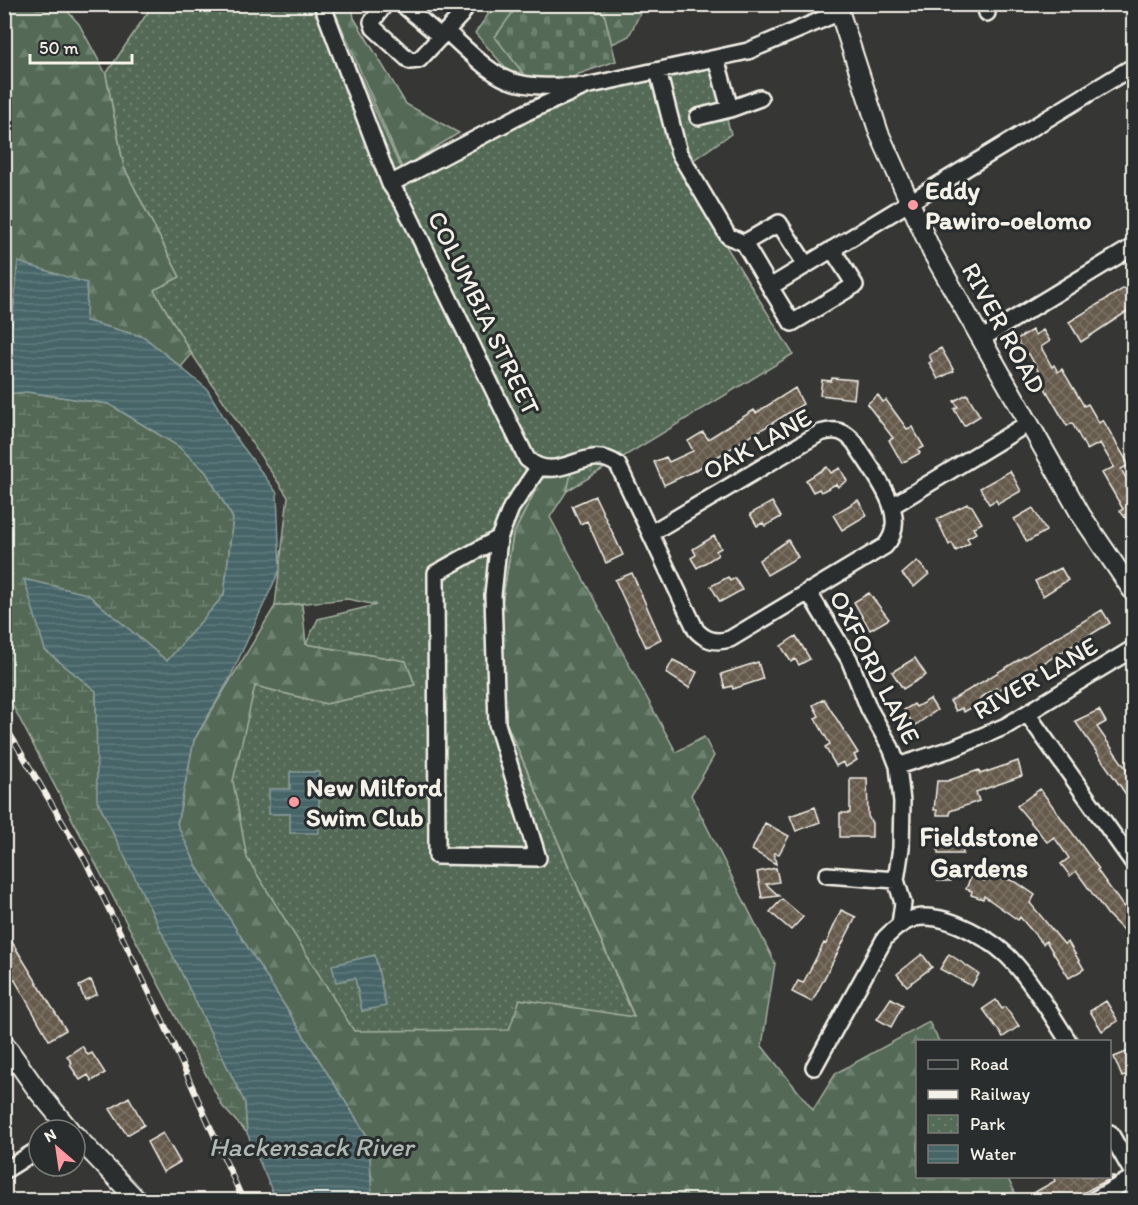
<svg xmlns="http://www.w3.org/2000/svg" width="1138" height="1205" font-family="Itim,sans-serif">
<defs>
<pattern id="forest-firs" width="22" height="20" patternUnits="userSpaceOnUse" patternTransform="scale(1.5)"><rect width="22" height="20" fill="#546b57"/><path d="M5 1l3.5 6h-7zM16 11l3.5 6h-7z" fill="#6d816f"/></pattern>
<pattern id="wetland-marsh" width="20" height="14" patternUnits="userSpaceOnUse" patternTransform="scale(1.5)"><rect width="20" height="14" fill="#546b57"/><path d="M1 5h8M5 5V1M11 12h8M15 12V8" fill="none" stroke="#6d816f"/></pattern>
<pattern id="cemetery-stones" width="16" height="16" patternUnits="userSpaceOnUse" patternTransform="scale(1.5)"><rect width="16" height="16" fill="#546b57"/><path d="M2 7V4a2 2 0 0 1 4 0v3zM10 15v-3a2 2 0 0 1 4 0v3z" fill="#6d816f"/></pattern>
<pattern id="park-dots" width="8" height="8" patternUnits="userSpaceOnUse" patternTransform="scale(1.5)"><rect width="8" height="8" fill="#546b57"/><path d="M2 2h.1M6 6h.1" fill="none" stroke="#6d816f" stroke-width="1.8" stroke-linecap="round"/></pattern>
<pattern id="water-rules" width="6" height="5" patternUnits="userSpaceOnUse" patternTransform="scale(1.5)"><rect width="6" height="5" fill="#466567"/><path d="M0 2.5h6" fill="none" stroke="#617c7d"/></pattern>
<pattern id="building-cross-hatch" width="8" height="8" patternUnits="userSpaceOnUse" patternTransform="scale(1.5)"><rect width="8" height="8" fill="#655a4c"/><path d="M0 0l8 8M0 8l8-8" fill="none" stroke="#7c7266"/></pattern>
</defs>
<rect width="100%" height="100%" fill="#363634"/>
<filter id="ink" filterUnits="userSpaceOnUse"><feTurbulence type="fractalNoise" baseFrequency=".0167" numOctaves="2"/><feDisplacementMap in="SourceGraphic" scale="12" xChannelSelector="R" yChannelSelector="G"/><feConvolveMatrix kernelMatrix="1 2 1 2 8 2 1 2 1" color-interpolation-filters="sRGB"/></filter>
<g filter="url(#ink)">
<path fill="url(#forest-firs)" stroke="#a4aea0" stroke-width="1.5" d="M5,5H62L79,24L106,74L124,167L180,277L155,290L192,354L181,367L144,337L85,321L18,262L12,325L5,328Z
M332,5H352L354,18L406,104L459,133L402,168Z
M495,5H644L629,36L553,73L509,72L475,33Z
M572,474L567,491L550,517L676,752L704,737L714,756L691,795L775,963L762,1046L813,1110L836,1073L929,1022L939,1041L918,1042V1176L1007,1177L1019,1200H372L369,1139L198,869L177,824L194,740L275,606L302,604L306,644L406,661L415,685L326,704L255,686L520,999L634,1016L489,683L513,535L542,477Z"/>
<path fill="url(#wetland-marsh)" stroke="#a4aea0" stroke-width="1.5" d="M27,392L109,404L178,446L206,472L233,518L224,595L167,661L87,594L45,650L96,691L98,800L245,1103L247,1133L223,1107L5,691V394Z"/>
<path fill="url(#cemetery-stones)" stroke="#a4aea0" stroke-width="1.5" d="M518,5H587L604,13L616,61L579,74L540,95L495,37Z"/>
<path fill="url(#park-dots)" stroke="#a4aea0" stroke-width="1.5" d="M146,5H329L397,160L411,183L586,91L710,60L731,134L679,170L793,354L567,491L571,474L542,477L513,535L489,683L634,1017L520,999L509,1030L354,1031L247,858L233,781L255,686L326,704L415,685L406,661L306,644L318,619L376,605L348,599L275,606L288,497L192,354L154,290L180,277L124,167L106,74L148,12Z"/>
<path fill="url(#water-rules)" stroke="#8c9d9b" stroke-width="1.5" d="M18,262L87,283L86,321L144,337L207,389L237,439L277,493L280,569L229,680L194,740L177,824L198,869L369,1139L372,1200H276L247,1133L245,1103L97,800L96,691L45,650L24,579L87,594L167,661L224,595L233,518L206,472L178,446L109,404L27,392L5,394V328L12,325Z
M290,772H319V833H290V814H269V789H290Z
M375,955L386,1006L362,1011L355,978L336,982L332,965Z"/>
<path fill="url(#building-cross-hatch)" stroke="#f4f1e8" stroke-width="1.5" d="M1134,282V307L1081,342L1069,322Z
M1032,330L1035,335L1043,330L1050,341L1041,347L1052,367L1054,365L1058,372L1062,369L1084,406L1088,404L1099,423L1103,420L1129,465L1121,469L1134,492V529L1120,511L1123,509L1102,473L1114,467L1100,443L1087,450L1072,423L1067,426L1038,376L1040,374L1029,354L1026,355L1020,345L1017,339Z
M941,348L954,371L938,379L929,363L932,361L929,355Z
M832,378L856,380L854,399L820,395L822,380L831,381Z
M795,388L803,404L696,470L664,485L654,462L666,457L669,462L693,451L688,441L703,432L708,439L754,410L756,413Z
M967,394L980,416L964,426L954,409L958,407L954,401Z
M878,395L883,402L886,400L907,429L912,427L924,447L918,450L920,453L902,463L889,440L893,438L867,404Z
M827,467L831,473L840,468L847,481L838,487L836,484L821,492L819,489L813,492L806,480Z
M1010,471L1021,491L998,504L996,500L989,504L980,488Z
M595,496L623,555L606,563L587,521L580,524L572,506Z
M858,500L867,515L842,530L833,515Z
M772,502L781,517L765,526L763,523L757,526L750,514Z
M967,504L972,506L982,523L973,528L976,533L967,538L970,543L956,551L952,543L949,545L937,519Z
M1033,508L1046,531L1027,542L1014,519Z
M714,536L721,548L716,551L718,555L697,568L691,558L696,555L693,549Z
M788,540L798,557L767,575L759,560Z
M917,561L929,574L914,587L902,574Z
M1061,568L1068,580L1043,596L1035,581Z
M632,573L661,639L646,647L615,580Z
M728,577L730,581L735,578L742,590L720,602L711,586Z
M869,593L889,619L870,630L854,602Z
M1102,610L1110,623L997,691L996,688L979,699L981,702L969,709L964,712L962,708L956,711L950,701Z
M796,636L810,659L799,665L795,659L791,662L781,646Z
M915,658L926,675L903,689L892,672Z
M673,660L697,672L689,688L666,673Z
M758,662L763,679L733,689L732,686L725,688L721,674Z
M824,699L858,753L854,755L857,760L846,767L843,762L836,766L825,747L830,744L815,718L819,716L813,705Z
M930,699L937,710L914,726L904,710L914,704L916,707Z
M1099,710L1106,722L1097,727L1134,780V806L1075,721Z
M1018,761L1022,776L976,792L979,801L950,811V815H937V810H934L937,781H947L979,770L980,774Z
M850,778H867L868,816L872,823V837H840V813H850Z
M1040,789L1099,869L1097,870L1123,906L1134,917V941L1108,915L1076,871L1070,876L1061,864L1069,858L1054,837L1047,842L1017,806Z
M815,807L820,822L796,831L790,816Z
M765,823L789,836L779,854L774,853L776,864L752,850Z
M938,842H963V854H938Z
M938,864L951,869V881H938Z
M776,868L779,882L766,884L779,896L762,898L757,872Z
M988,873L1016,882L1035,895L1030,903L1064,944L1068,942L1084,969L1069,978L1046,941L1043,944L1020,917L1018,920L984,896L983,899L971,895L972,891L966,889L971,876L985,881Z
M782,899L803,917L791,930L770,912Z
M841,910L856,917L812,1002L792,992L798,981L803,983L824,943L826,944Z
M4,929L66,1030L49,1040L4,961Z
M922,954L932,967L907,986L897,974Z
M949,954L979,974L972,986L940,969Z
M91,980L97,994L85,1000L79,986Z
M891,998L903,1005L891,1027L877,1019Z
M996,1000L1002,1009L1005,1007L1019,1026L1003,1037L983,1009Z
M1106,1001L1118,1021L1102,1031L1090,1011Z
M82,1046L88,1055L92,1053L105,1073L92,1081L88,1075L80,1080L70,1065L72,1063L67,1056Z
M1129,1051L1134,1061V1073L1122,1077L1114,1057Z
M129,1097L144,1125L127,1135L110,1109Z
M163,1133L180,1162L163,1172L147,1142Z
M1053,1176H1115L1070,1200H1021L1055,1181Z"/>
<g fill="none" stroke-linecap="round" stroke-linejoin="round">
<g stroke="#f4f1e8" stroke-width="20">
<path id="minor" d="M322,4L390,184L403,203L527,459C559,487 586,441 618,465L696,630C706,641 716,643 730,639L885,546C913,516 871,471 855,443C845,431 836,428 820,433L651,533
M385,4L372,22L374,28L410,61L419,60L461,15L465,8L463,4
M402,4L441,37
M985,4L987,13
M446,31C463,46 492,77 514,82C535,88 558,86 580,86
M716,58L730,109L760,98
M658,71L679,153L728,236L744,243
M698,117L730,109
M390,184L527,112L586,86L748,51L840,12
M806,265L779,223L744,243L770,287L1134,66
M770,287L792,323L855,285L832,249
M981,339L1134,246
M892,506L1027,424
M499,538L436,573L437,856L538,858L497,724L493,595L499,538L511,508L539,467
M808,591L849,659L869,709L891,748L898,766L902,802L901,848L896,880L903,903L900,924
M1028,715L1134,864
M898,766L954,748L1006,726L1134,648
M827,875L896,880
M814,1067L885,938C894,929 902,922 915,918C946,911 997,942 1016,965C1036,988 1052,1016 1069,1042
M1110,1133L1134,1175
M4,1171L39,1149
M1094,1200L1134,1177"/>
</g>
<g stroke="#f4f1e8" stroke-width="22">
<path id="major" d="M837,4L879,133L932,252L1081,515L1134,593
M4,1043L37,1090L70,1130
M75,1135L137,1200"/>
</g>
<use href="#minor" stroke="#2a2d2e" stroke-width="15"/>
<use href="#major" stroke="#2a2d2e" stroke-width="18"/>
<g stroke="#f4f1e8" stroke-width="6">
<path id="rail" d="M4,724L85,860L162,1019L243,1200"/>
</g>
<use href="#rail" stroke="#2a2d2e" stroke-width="4" stroke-dasharray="11" stroke-linecap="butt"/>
</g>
</g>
<g fill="#ff9aa2" stroke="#2a2d2e" stroke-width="2">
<circle cx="913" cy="205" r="6"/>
<circle cx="294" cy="802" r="6"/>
</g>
<g text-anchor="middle" stroke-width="6" stroke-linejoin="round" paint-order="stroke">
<g font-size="26" font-weight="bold" fill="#f4f1e8" stroke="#2a2d2e" text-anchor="start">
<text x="925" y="199">Eddy<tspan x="925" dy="30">Pawiro-oelomo</tspan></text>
<text x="306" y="796">New Milford<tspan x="306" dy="30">Swim Club</tspan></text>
</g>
<g font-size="26" fill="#f4f1e8" stroke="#2a2d2e">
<text transform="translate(484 313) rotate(64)" y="9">COLUMBIA STREET</text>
<text transform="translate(1004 328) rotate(61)" y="9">RIVER ROAD</text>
<text transform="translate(757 444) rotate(-29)" y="9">OAK LANE</text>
<text transform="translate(875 667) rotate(63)" y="9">OXFORD LANE</text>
<text transform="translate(1035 678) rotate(-30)" y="9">RIVER LANE</text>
</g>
<g font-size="27" font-weight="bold" fill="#f4f1e8" stroke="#2a2d2e">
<text x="979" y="846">Fieldstone<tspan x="979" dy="31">Gardens</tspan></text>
</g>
<g font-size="27" font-style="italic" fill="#aeb9b4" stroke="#2a2d2e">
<text x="311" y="1156">Hackensack River</text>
</g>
</g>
<rect width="1138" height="1205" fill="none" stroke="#2a2d2e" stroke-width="24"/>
<rect x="12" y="12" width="1114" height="1181" fill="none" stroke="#f4f1e8" stroke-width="2" filter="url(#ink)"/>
<rect x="916" y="1040" width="195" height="138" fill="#2a2d2e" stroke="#7b7b78" stroke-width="1.5"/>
<rect x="928" y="1060" width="30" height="9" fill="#2a2d2e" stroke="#7b7b78" stroke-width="1.5"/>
<text x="970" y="1070" font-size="18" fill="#f4f1e8">Road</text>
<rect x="928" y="1090" width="30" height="9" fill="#f4f1e8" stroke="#7b7b78" stroke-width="1.5"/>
<text x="970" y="1100" font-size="18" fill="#f4f1e8">Railway</text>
<rect x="928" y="1115" width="30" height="18" fill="url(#park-dots)" stroke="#7b7b78" stroke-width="1.5"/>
<text x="970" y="1130" font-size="18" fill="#f4f1e8">Park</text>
<rect x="928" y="1145" width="30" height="18" fill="url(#water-rules)" stroke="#7b7b78" stroke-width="1.5"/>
<text x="970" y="1160" font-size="18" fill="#f4f1e8">Water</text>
<g transform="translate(57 1148) rotate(331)"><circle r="28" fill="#2a2d2e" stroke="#7b7b78" stroke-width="1.5"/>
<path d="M0-4.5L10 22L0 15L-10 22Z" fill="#ff9aa2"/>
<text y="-9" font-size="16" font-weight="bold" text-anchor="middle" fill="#f4f1e8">N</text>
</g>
<path d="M30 54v9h102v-9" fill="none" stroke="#f4f1e8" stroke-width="3"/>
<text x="39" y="54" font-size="18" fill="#f4f1e8" stroke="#2a2d2e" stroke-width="4.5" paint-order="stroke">50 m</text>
</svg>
